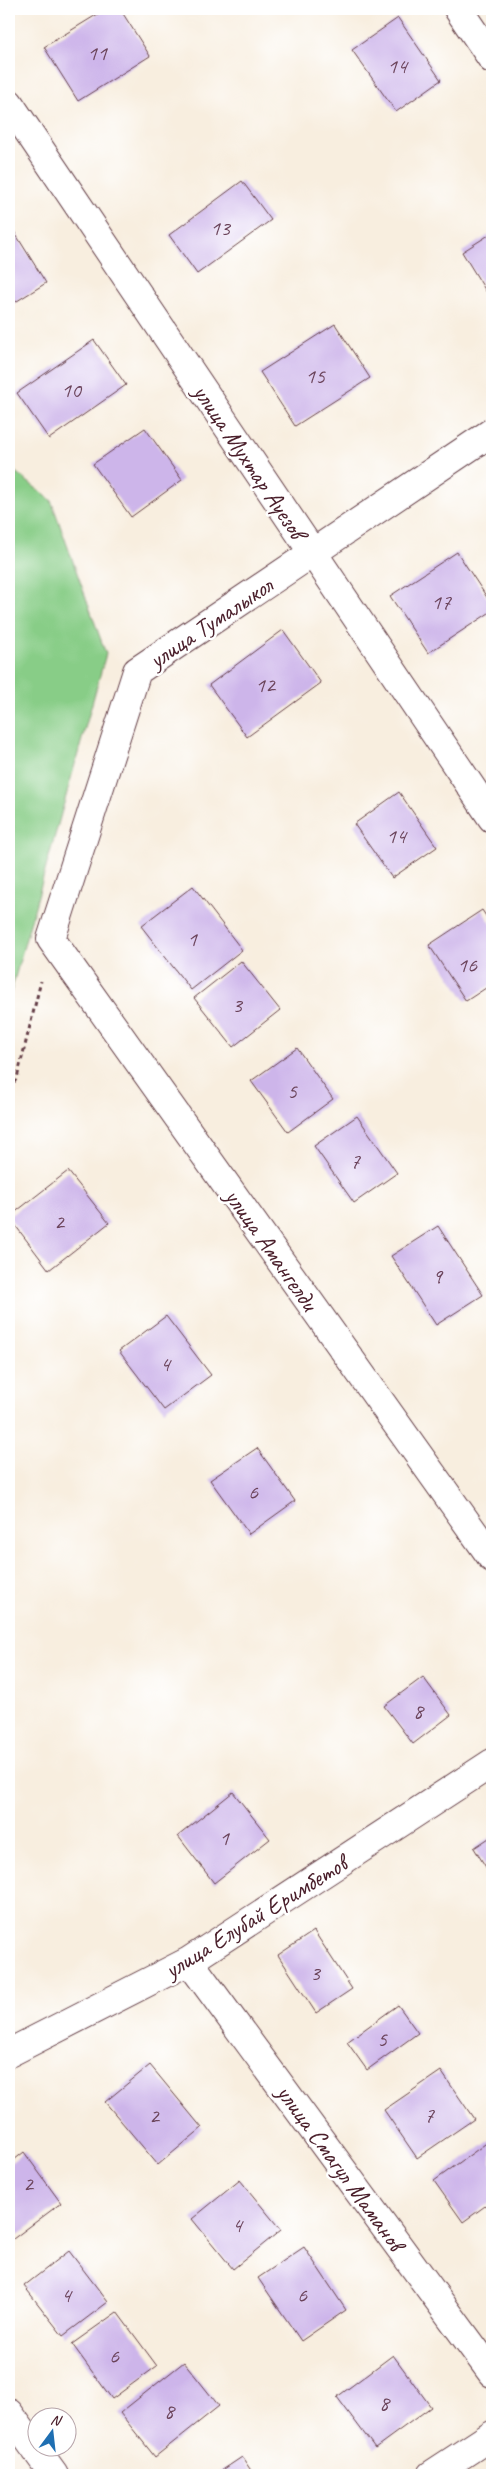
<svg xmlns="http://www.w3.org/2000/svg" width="501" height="2484" font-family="Caveat,sans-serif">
<rect width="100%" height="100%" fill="#fff"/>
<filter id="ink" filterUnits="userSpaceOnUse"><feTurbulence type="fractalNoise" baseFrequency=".02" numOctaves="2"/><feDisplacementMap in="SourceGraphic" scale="10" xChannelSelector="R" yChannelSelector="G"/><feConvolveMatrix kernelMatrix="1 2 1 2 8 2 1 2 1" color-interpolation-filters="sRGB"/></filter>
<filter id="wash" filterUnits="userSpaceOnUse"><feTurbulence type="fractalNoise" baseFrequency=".0096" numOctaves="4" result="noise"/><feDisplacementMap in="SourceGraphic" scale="20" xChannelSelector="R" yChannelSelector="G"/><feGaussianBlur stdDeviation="1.12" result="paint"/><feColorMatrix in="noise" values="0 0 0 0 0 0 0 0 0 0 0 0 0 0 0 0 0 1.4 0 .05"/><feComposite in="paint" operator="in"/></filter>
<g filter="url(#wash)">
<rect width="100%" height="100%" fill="#f8eedf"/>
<path fill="#88cd87" stroke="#697659" d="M9,467L51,500L106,654L9,999Z"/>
<g id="blocks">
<path fill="#cdb5ea" d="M106,9H120L150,56L78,101L44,47Z
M398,18L441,80L396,112L352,50Z
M242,181L271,220L197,274L169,235Z
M10,225L46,283L9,306V226Z
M492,233V301L462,252Z
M335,324L370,378L295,426L260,372Z
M94,340L126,385L49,439L17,393Z
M145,428L182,480L131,517L93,464Z
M457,552L492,605V611L428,653L390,596Z
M283,630L321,683L247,737L209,685Z
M399,792L437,847L392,878L354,824Z
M193,886L242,950L191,990L141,926Z
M482,910L492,925V984L466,1001L429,945Z
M241,961L280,1010L233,1047L194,998Z
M297,1048L333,1099L288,1132L251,1081Z
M357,1116L397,1173L354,1203L314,1146Z
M68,1171L109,1223L49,1270L9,1217Z
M438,1226L483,1295L436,1325L391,1256Z
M166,1316L211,1375L164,1410L119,1351Z
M257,1448L295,1501L249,1534L210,1480Z
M423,1677L451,1715L413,1744L384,1706Z
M233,1792L270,1839L214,1883L178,1836Z
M492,1836V1877L474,1848Z
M314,1931L352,1989L316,2013L278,1955Z
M398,2005L418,2033L367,2070L347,2042Z
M150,2065L202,2128L158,2165L105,2102Z
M441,2071L474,2119L417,2158L384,2110Z
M492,2139V2201L463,2222L434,2181Z
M24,2152L61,2203L9,2242V2164Z
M240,2180L281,2230L233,2269L192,2219Z
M304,2247L346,2310L301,2341L258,2278Z
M69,2251L108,2302L63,2336L24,2286Z
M117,2312L157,2366L112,2399L72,2344Z
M393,2355L431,2407L375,2448L337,2397Z
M184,2362L219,2406L155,2457L120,2413Z
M242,2457L254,2475H215Z"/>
</g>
</g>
<g filter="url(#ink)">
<use href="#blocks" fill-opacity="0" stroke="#643e46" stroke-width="1"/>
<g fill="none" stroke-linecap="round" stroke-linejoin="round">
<g stroke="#643e46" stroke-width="30">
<path id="minor" d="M458,9L492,59
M9,103L492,818
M492,432L137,671L51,939L492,1558
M189,1961L492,2373
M9,2053L189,1961L492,1763
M9,2413L54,2475
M431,2475L492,2435"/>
</g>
<path stroke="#643e46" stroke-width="3" stroke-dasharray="4 4" stroke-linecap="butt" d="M9,1089L17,1078L41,981"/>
<use href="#minor" stroke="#fff" stroke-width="28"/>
</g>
</g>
<g text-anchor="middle" stroke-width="5" stroke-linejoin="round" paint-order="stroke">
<g font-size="22" fill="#6b445b">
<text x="97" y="60">11</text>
<text x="397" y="73">14</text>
<text x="220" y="235">13</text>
<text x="315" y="383">15</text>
<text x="71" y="397">10</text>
<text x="441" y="609">17</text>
<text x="265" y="692">12</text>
<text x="396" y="843">14</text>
<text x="192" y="946">1</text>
<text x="467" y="972">16</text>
<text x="237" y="1012">3</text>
<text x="292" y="1098">5</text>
<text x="355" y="1168">7</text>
<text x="59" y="1229">2</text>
<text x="437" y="1283">9</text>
<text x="165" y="1371">4</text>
<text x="253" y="1499">6</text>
<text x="418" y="1718">8</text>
<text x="224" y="1845">1</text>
<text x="315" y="1980">3</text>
<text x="382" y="2046">5</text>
<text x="429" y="2122">7</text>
<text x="154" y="2123">2</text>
<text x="28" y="2191">2</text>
<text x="237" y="2232">4</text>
<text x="66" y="2302">4</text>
<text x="302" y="2302">6</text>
<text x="114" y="2363">6</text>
<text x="384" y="2410">8</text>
<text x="169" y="2418">8</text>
</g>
<g font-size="25" fill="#4a1f2b" stroke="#fff">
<text transform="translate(250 461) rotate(56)" y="9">улица Мухтар Ауезов</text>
<text transform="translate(210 622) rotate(-34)" y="9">улица Тумалыкол</text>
<text transform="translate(272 1249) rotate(55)" y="9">улица Амангелди</text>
<text transform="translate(255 1916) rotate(-32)" y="9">улица Елубай Еримбетов</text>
<text transform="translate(341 2167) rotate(54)" y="9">улица Смагул Маманов</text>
</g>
</g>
<rect width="501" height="2484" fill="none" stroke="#fff" stroke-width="30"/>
<g transform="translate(52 2432) rotate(15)"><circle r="24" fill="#ffffff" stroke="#b7a5aa"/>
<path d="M0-4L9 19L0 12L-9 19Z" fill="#1f6fb2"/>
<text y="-8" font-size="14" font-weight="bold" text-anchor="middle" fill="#4a1f2b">N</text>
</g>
</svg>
